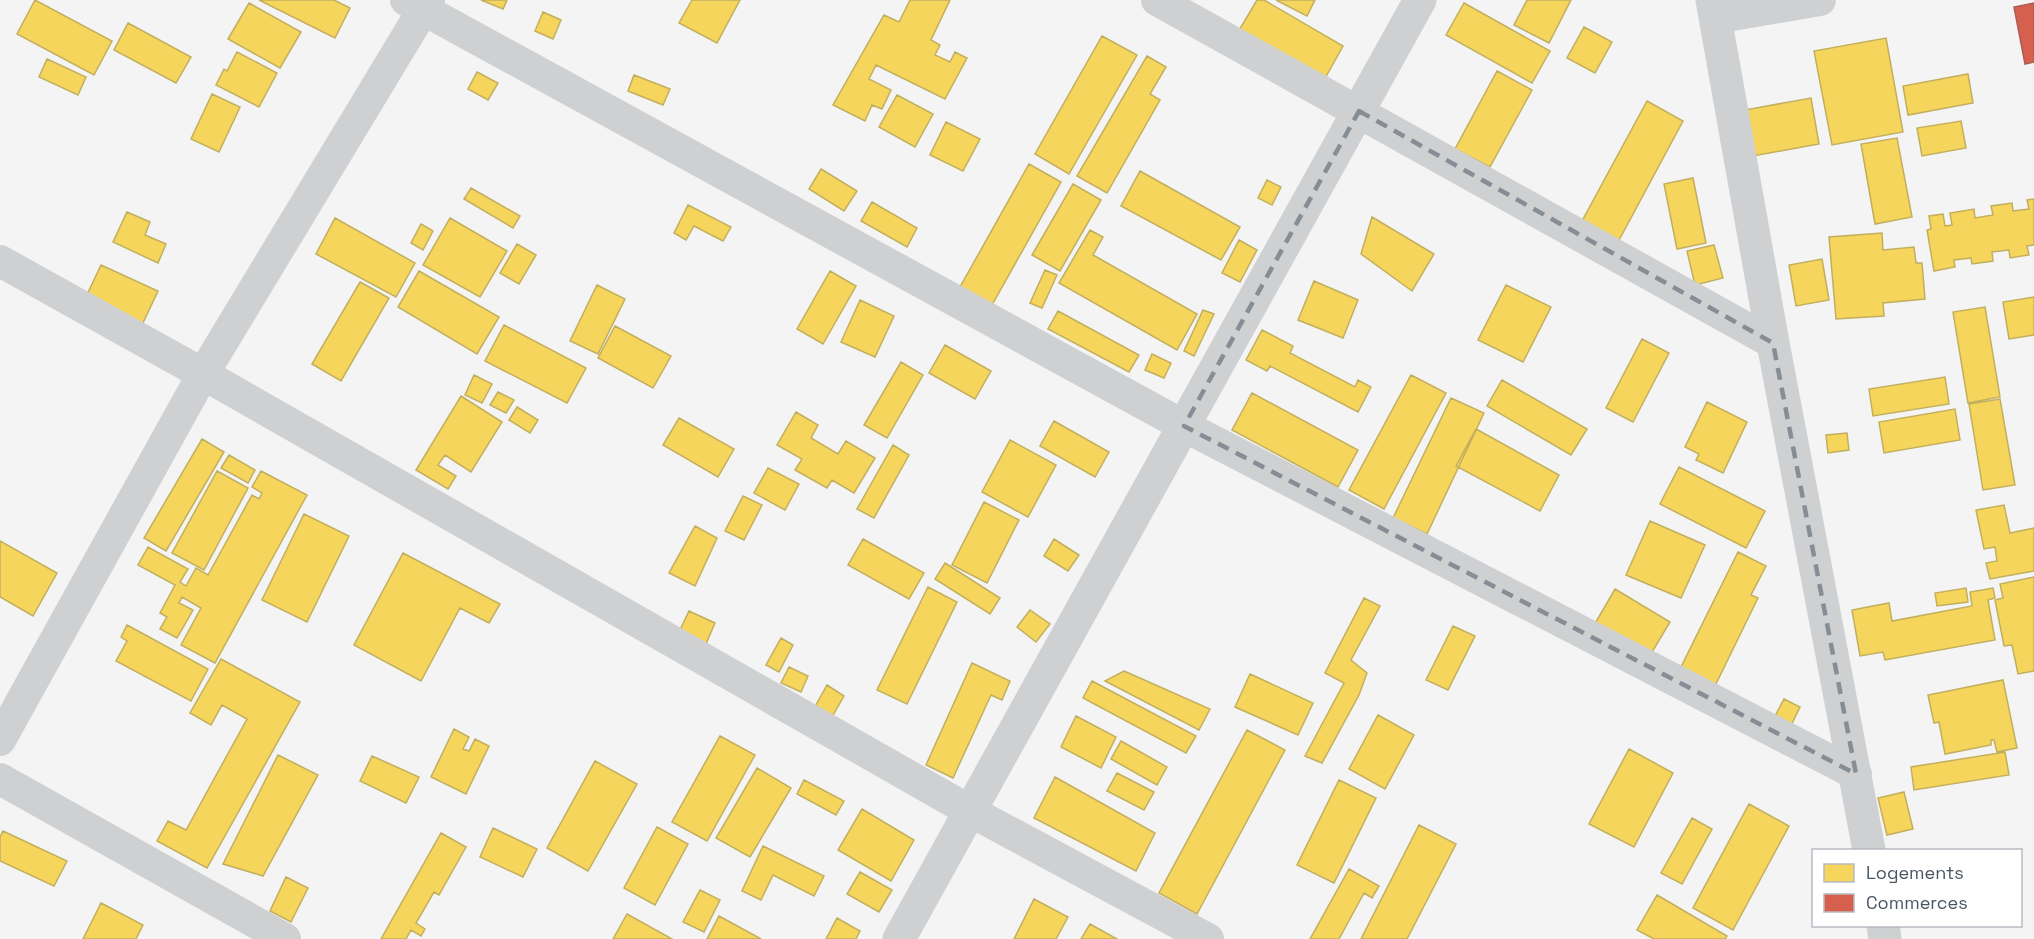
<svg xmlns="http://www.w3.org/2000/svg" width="2034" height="939" font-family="'Space Grotesk',sans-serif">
<rect width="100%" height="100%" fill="#f4f4f4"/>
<path fill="#f6d55c" stroke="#c2af5e" stroke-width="1.5" d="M35,0L112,41L94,75L17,34Z
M259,0H334L350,8L335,38Z
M481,0H507L503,9Z
M692,0H740L717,43L679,23Z
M910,0H950L931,40L940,45L935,55L950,62L955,52L967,58L945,99L876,65L869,79L891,90L882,109L872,105L865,121L833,105L884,15L899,22Z
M1257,0H1264L1343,46L1323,82L1238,32Z
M1276,0H1315L1307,16Z
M1527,0H1571L1549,43L1514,25Z
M249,3L301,32L280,68L228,39Z
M1464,3L1550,51L1532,83L1446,35Z
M543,12L561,20L553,39L535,31Z
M128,23L191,57L176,83L114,50Z
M1584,27L1612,42L1595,73L1567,58Z
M1102,36L1137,55L1069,174L1035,154Z
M1886,38L1903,132L1832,145L1814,51Z
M237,52L277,73L259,107L216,85L224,69L227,71Z
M1147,56L1166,67L1150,94L1160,100L1107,193L1077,176Z
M47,59L86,77L78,95L39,77Z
M1497,71L1532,90L1490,167L1455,149Z
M477,72L498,83L488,100L468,89Z
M1968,74L1973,103L1908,115L1903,86Z
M634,75L670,89L663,105L628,91Z
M212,94L240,107L219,152L191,139Z
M897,95L933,114L915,147L879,127Z
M1811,98L1819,144L1753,156L1745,110Z
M1647,101L1683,121L1618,242L1581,223Z
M1961,121L1966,148L1922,156L1917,128Z
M946,122L980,139L963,171L930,155Z
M1897,138L1912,217L1875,224L1861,144Z
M1029,164L1061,182L992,305L960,287Z
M821,169L857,191L844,211L809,189Z
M1140,171L1240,227L1221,260L1121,206Z
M1693,178L1706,243L1677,249L1664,184Z
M1267,180L1281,187L1272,205L1258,198Z
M1073,184L1101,200L1060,271L1032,255Z
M471,188L520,216L513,228L464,199Z
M2034,199V245L2027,246L2029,255L2010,258L2009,250L1992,252L1993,261L1972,264L1971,258L1954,260L1955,267L1934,271L1927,230L1931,229L1929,216L1943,214L1945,226L1952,225L1950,213L1974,209L1975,218L1993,215L1991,206L2012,203L2013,211L2029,209L2027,200Z
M872,202L917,228L907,247L861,221Z
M688,205L731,227L723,241L694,226L686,240L674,233Z
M127,212L150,222L145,235L166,244L158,263L113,242Z
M1372,217L1434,254L1412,291L1361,254Z
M335,218L415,263L396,297L316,254Z
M450,218L507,251L480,297L423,265Z
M421,224L433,231L423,250L411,243Z
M1090,230L1103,237L1093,255L1197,314L1177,350L1059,283Z
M1882,233L1883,250L1914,247L1916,263H1922L1925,299L1883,303L1884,316L1836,319L1829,237Z
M1239,240L1257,250L1240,282L1222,273Z
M517,244L536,255L519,284L500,273Z
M1714,245L1723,278L1695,285L1687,251Z
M1822,259L1829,300L1796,306L1789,265Z
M101,265L158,291L141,327L84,301Z
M1045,270L1057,275L1042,308L1030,303Z
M419,271L499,317L477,354L398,307Z
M830,271L856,286L823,344L797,329Z
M1314,281L1358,300L1343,338L1298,320Z
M360,282L389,298L341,381L312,364Z
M597,285L625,299L598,354L570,341Z
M1506,285L1551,307L1523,362L1478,340Z
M2034,297V335L2009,339L2003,302Z
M860,300L894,316L875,357L841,342Z
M1985,307L2000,397L1968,403L1953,312Z
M1203,310L1214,314L1194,356L1184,351Z
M1058,311L1139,355L1129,372L1048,329Z
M504,325L586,368L567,403L485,361Z
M615,326L671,356L653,388L598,358Z
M1262,330L1293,346L1290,353L1355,387L1358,380L1371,387L1358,412L1270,366L1267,371L1246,360Z
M1642,339L1669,353L1633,422L1606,408Z
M945,345L991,371L975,399L929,373Z
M1152,354L1171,363L1164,378L1145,370Z
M901,362L923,375L887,438L864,425Z
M474,375L492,384L482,403L465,395Z
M1411,375L1446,393L1384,509L1349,490Z
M1945,377L1949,404L1873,416L1869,389Z
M1502,380L1587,429L1571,455L1487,406Z
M498,392L514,400L506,413L490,405Z
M1252,393L1358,450L1338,487L1232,430Z
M461,396L502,422L471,472L445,455L438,465L456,476L448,489L416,470Z
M1451,398L1484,413L1427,534L1393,518Z
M2000,399L2015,485L1983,490L1969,404Z
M1707,402L1747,422L1723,473L1696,460L1699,454L1685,447Z
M517,407L538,420L530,433L509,420Z
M1955,409L1960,440L1884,453L1879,422Z
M796,412L818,425L811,438L838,454L846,441L875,458L854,493L832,480L827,488L795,470L802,459L777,445Z
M679,418L734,449L718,477L663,445Z
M1054,421L1109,452L1095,477L1040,446Z
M1476,429L1559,475L1540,511L1456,466Z
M1847,433L1849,450L1828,453L1826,435Z
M202,439L224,452L166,551L144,538Z
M1010,440L1056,465L1028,517L982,492Z
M893,445L909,455L874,518L857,509Z
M229,455L255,470L248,483L221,468Z
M1679,467L1765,511L1746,548L1660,504Z
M768,468L799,484L785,510L754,493Z
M217,471L248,488L204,570L172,553Z
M261,471L307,495L215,663L181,645L201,608L182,597L179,603L193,610L177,638L160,629L167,617L160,613L175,585L138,565L148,547L188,569L180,582L186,586L196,568L208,575L252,495L259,499L262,493L252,487Z
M743,496L762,505L744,540L725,531Z
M984,502L1019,520L987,583L952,565Z
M2004,505L2010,533L2034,528V571L1990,579L1986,563L1997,561L1995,547L1984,549L1976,510Z
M304,514L349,536L307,622L262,600Z
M1650,521L1705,545L1681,598L1626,575Z
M695,526L717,538L695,586L669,573Z
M863,539L924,573L909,599L848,565Z
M1054,539L1079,555L1068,571L1044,556Z
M0,541L57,573L33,616L0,597Z
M1738,552L1766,566L1751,595L1758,598L1713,690L1678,673Z
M403,553L500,604L489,623L460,608L421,681L354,645Z
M945,563L1000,598L990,614L935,579Z
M2034,577V671L2018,674L2012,645L2004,646L1995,600L2003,598L2000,584Z
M928,587L957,602L907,704L877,690Z
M1966,588L1968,602L1937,606L1935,593Z
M1993,588L1995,598L1988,600L1995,640L1885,660L1883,652L1860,656L1852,610L1889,603L1892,621L1972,606L1970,592Z
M1615,589L1670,622L1648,659L1593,627Z
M1364,598L1380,606L1351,660L1367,673L1359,695L1322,763L1305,756L1344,683L1325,673Z
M1030,610L1050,624L1036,642L1017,627Z
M689,611L715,623L706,644L679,632Z
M127,625L208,669L191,701L116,661L127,641L121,637Z
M1453,626L1475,636L1448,690L1426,680Z
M781,638L793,645L779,672L766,665Z
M221,659L300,702L207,868L157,841L168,821L186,830L247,719L222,705L211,725L190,713Z
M972,663L1010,681L1002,700L991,695L953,778L926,765Z
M789,667L808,676L801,692L781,683Z
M1124,671L1210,709L1199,730L1105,681Z
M1250,674L1313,703L1298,735L1235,707Z
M2003,680L2017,748L1997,752L1994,740H1991V745L1945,754L1939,722L1934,723L1928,695Z
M1092,681L1196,736L1186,753L1083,698Z
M827,685L844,696L829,722L812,712Z
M1784,699L1800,707L1786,736L1769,727Z
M1378,715L1414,735L1385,789L1349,769Z
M1076,716L1116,737L1101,768L1061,747Z
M454,729L469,737L463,749L469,751L475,739L489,746L466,794L431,777Z
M1247,730L1285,750L1197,914L1159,893Z
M720,736L755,755L707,841L672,822Z
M1121,741L1167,767L1157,785L1111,759Z
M1629,749L1673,773L1634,847L1589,824Z
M2005,752L2009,775L1914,790L1911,767Z
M278,755L318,775L263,876L223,864Z
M372,756L419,777L406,803L360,781Z
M595,761L637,784L588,871L547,848Z
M757,768L791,788L750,857L716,838Z
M1117,773L1154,792L1144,810L1107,791Z
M1055,777L1155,833L1136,871L1034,818Z
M804,780L844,801L836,815L797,794Z
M1339,780L1376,798L1334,883L1297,865Z
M1904,792L1913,829L1887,835L1878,798Z
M1749,804L1789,826L1733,930L1693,908Z
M862,809L914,840L891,881L838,850Z
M1692,818L1712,829L1682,884L1661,873Z
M1419,825L1456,844L1407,939H1361Z
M657,827L688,844L655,905L624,888Z
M493,828L537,849L523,877L480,857Z
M3,831L67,861L54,886L0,861V837Z
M441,833L466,847L439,895L434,892L416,923L425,929L421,936L411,930L406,939H381Z
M763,846L824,876L814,896L773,875L761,900L742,891Z
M1349,869L1379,886L1372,898L1364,893L1339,939H1310Z
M860,872L892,890L879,912L847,894Z
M286,877L308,888L291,922L270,911Z
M700,890L720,900L704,932L683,922Z
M1657,895L1727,936L1725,939H1654L1637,930Z
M1034,899L1068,917L1056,939H1014Z
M101,903L143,925L136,939H83Z
M627,914L672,939H613Z
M719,916L761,939H707Z
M837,918L860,931L856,939H826Z
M1090,924L1117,939H1081Z"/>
<path fill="#d6604d" stroke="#ac5d53" stroke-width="1.5" d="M2034,3V62L2025,64L2014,7Z"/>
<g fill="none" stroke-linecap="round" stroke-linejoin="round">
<path stroke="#ced0d2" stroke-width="32" d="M406,0L1184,426L1856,774
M1157,0L1773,343
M1715,18L1820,0
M0,261L203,374L970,811L1208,939
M0,740L203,374L429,0
M0,779L285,939"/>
<path stroke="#ced0d2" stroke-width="33" d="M1712,0L1773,343L1869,850
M1883,926L1885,939
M899,939L1420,0"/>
</g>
<path fill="none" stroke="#868d94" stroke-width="4.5" stroke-dasharray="12 8" stroke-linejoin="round" d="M1359,111L1773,343L1856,774L1184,426Z"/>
<rect x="1812" y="849" width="210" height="78" fill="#ffffff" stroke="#b7bbc0" stroke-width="1.5"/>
<rect x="1824" y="864" width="30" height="18" fill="#f6d55c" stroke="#b7bbc0" stroke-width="1.5"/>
<text x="1866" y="879" font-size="18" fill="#4a5661">Logements</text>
<rect x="1824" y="894" width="30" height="18" fill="#d6604d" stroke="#b7bbc0" stroke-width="1.5"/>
<text x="1866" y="909" font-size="18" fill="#4a5661">Commerces</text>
</svg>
